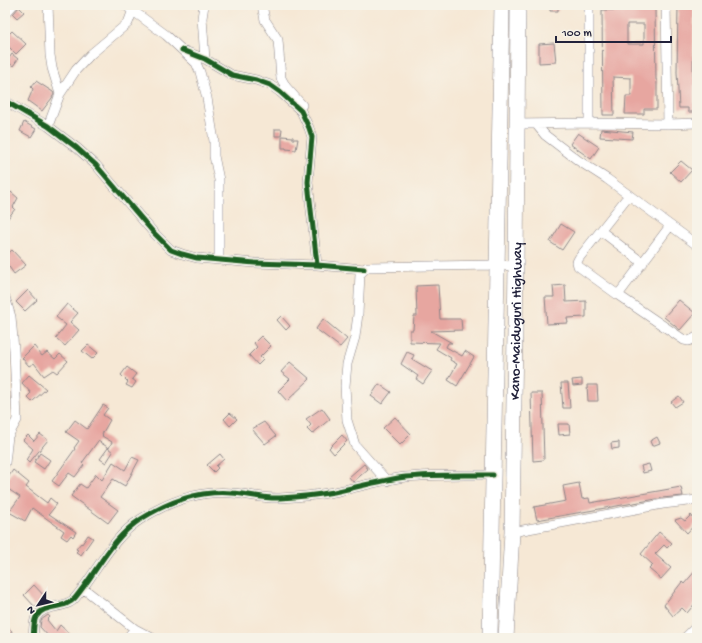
<svg xmlns="http://www.w3.org/2000/svg" width="702" height="643" font-family="'Gochi Hand',sans-serif">
<rect width="100%" height="100%" fill="#f7f3e8"/>
<filter id="ink" filterUnits="userSpaceOnUse"><feTurbulence type="fractalNoise" baseFrequency=".025" numOctaves="2"/><feDisplacementMap in="SourceGraphic" scale="8" xChannelSelector="R" yChannelSelector="G"/><feConvolveMatrix kernelMatrix="1 2 1 2 8 2 1 2 1" color-interpolation-filters="sRGB"/></filter>
<filter id="wash" filterUnits="userSpaceOnUse"><feTurbulence type="fractalNoise" baseFrequency=".012" numOctaves="4" result="noise"/><feDisplacementMap in="SourceGraphic" scale="16" xChannelSelector="R" yChannelSelector="G"/><feGaussianBlur stdDeviation="0.9" result="paint"/><feColorMatrix in="noise" values="0 0 0 0 0 0 0 0 0 0 0 0 0 0 0 0 0 1.4 0 .05"/><feComposite in="paint" operator="in"/></filter>
<g filter="url(#wash)">
<rect width="100%" height="100%" fill="#f6e8d5"/>
<g id="blocks">
<path fill="#e7a6a0" fill-rule="evenodd" d="M550,5H558V11H550Z
M678,5H694L693,77H697V85H694V112H688V108H679L677,72Z
M19,7L24,12L17,18L13,14Z
M631,8L655,9L656,80H657V109H644V114H625L626,96H631V78L613,77L614,115H603L602,10H631ZM627,24H644V44H627Z
M12,31L26,44L16,54L5,43V38Z
M554,43L556,62L539,63V44Z
M12,54L18,59L13,66L7,61Z
M36,81L53,92L54,94L52,98L42,111L28,101L33,89L31,87Z
M24,122L36,129L31,137L20,131Z
M275,129H282L281,136H275Z
M601,129L633,132L632,139L600,137Z
M578,133L599,147L591,159L570,144Z
M282,136L293,137V139H298L296,150L286,149V148H282Z
M681,161L692,170L681,182L670,172Z
M11,192L18,198L13,207L15,209L5,222V198Z
M561,224L574,232L562,250L550,242Z
M12,250L26,265L14,274L5,261V256Z
M438,285L440,319H461L462,330L431,331L452,343H448L446,347L462,356L465,351L474,357L457,386L448,380L457,364L450,360L451,358L436,349L440,343L410,342V330H413L414,316H417L416,286Z
M565,285L566,302L586,301V317L567,318L568,323L547,324L545,297H554L553,286Z
M28,290L37,300L25,311L16,302Z
M679,300L695,313L680,330L664,317Z
M67,304L78,313L70,322L79,330L65,346L56,338L66,325L56,317Z
M281,316L290,326L286,330L277,320Z
M323,319L347,339L340,347L316,329Z
M261,336L271,346L260,357L263,360L258,365L249,355L257,347L254,343Z
M88,345L98,353L92,359L82,351Z
M34,346L42,356L47,352L55,359L60,354L68,361L57,373L53,370L44,376L34,363L29,366L22,358Z
M407,352L414,355L412,359L432,371L423,384L416,379L418,376L401,364Z
M290,362L310,379L287,401L278,391L290,379L281,372Z
M127,367L136,374L132,379L136,382L132,388L126,385L128,382L121,375Z
M29,375L46,389L32,402L27,397L31,393L22,383Z
M582,379V385L573,386L572,380Z
M561,383H568L570,408H563Z
M379,384L391,392L382,404L371,396Z
M587,385H597L598,401H588Z
M9,392L10,400L5,404V396Z
M531,393H542L544,460L533,461Z
M679,396L683,402L675,407L671,402Z
M103,405L108,408L103,415L110,420L102,434L103,435L102,436L112,442L109,448L98,441L82,463L84,465L75,477L69,473L59,486L52,481L75,449L74,448L79,441L66,432L75,420L87,429Z
M322,408L330,419L312,434L307,429L311,425L306,419Z
M230,413L237,419L230,426L224,419Z
M395,417L411,434L400,445L383,428Z
M264,422L276,436L265,444L252,429Z
M558,424H569L570,434L559,435Z
M40,434L48,440L29,463L26,460L33,449L23,440L28,435L34,441Z
M342,435L347,441L334,454L329,448Z
M657,437L660,443L652,446L650,441Z
M619,442V448L612,449L611,443Z
M108,448L113,452L106,463L100,459Z
M40,453L50,460L44,469L34,462Z
M220,454L224,459L216,466L218,468L214,472L207,465Z
M132,457L139,460L125,486L113,479L100,497L118,510L108,523L71,496L80,484L86,488L96,474L102,480L113,462L125,470Z
M364,464L368,469L353,482L349,477Z
M649,464L651,471L643,473L641,466Z
M13,470L29,483L26,487L47,503L50,498L57,504L49,514L76,532L73,537L71,535L67,540L61,536L64,531L32,508L25,521L9,512L20,497L5,487V482Z
M579,483L582,499L589,498L590,503L681,487L683,496L662,498L537,520L534,507L566,501L563,486Z
M691,515L697,522L687,533L675,520L681,518L685,521Z
M659,532L672,543L667,548L664,545L655,554L671,568L661,579L649,569L653,565L641,554Z
M88,535L93,538L81,555L76,552L78,550L76,549L81,543L82,544Z
M697,569V601L687,613L682,608L673,616L664,605L682,582L684,584Z
M34,585L46,598L35,607L24,595Z
M48,615L50,617L47,620L56,631L60,625L74,638H50L40,627L41,620Z
M5,626L12,631L11,633L18,638H5Z"/>
</g>
</g>
<g filter="url(#ink)">
<use href="#blocks" fill-opacity="0" stroke="#8c8588" stroke-width="1"/>
<g fill="none" stroke-linecap="round" stroke-linejoin="round">
<g stroke="#8c8588" stroke-width="10">
<path id="minor" d="M125,5L166,35L196,63L200,72L207,98L214,141V156L219,180V259
M204,5L202,18L205,59
M262,5L265,20L278,40L281,78L286,87L302,105
M666,5L668,124
M5,14L13,5
M182,50L205,59L232,75L256,80L270,85L280,92L301,111L309,128L312,137L308,182L317,265
M60,94L76,70L91,54L128,23L134,7
M5,101L48,126L77,148L96,165L153,232L171,250L182,254L197,258L255,263L317,265L364,269
M589,123L668,124L697,123
M517,124L589,123V5
M536,124L545,135L579,161L607,179L697,245
M48,126L60,94L52,68L50,55L48,5
M629,195L579,258L577,262L578,266L618,295L670,226
M601,231L643,263
M618,295L684,340L689,341L697,337
M5,297L11,317L14,350L17,420L8,436L5,463
M387,481L355,445L347,420L345,386L347,364L355,337L358,314L360,274L367,267L496,265L516,266
M512,532L663,504L697,500
M83,588L135,629L152,638
M33,638C34,632 33,623 36,617C44,603 65,610 75,598C97,572 111,538 141,519C168,502 199,490 232,493C248,494 265,499 280,498C298,497 317,495 334,492C358,487 382,480 406,477C435,474 464,475 493,475
M127,638L135,629
M685,638L697,626"/>
</g>
<g stroke="#8c8588" stroke-width="16">
<g id="trunk">
<path d="M490,638L502,5"/>
<path id="s1" d="M506,638L512,532L516,266L518,5"/>
</g>
</g>
<use href="#minor" stroke="#fff" stroke-width="9"/>
<use href="#trunk" stroke="#fff" stroke-width="15"/>
<g stroke="#f7f3e8" stroke-width="8">
<path id="cycleway" d="M182,50L205,59L232,75L256,80L270,85L280,92L301,111L309,128L312,137L308,182L317,265
M5,101L48,126L77,148L96,165L153,232L171,250L182,254L197,258L255,263L317,265L364,269
M33,638C34,632 33,623 36,617C44,603 65,610 75,598C97,572 111,538 141,519C168,502 199,490 232,493C248,494 265,499 280,498C298,497 317,495 334,492C358,487 382,480 406,477C435,474 464,475 493,475"/>
</g>
<use href="#cycleway" stroke="#1b5e20" stroke-width="5"/>
</g>
</g>
<g text-anchor="middle" stroke-width="3.5" stroke-linejoin="round" paint-order="stroke">
<g font-size="15" fill="#22223b" stroke="#f7f3e8">
<text dy="5" stroke="none"><textPath href="#s1" startOffset="317">Kano-Maiduguri Highway</textPath></text>
</g>
</g>
<rect width="702" height="643" fill="none" stroke="#f7f3e8" stroke-width="20"/>
<g transform="translate(38 605) rotate(235)" stroke="#f7f3e8" stroke-width="3" paint-order="stroke">
<path d="M0-3L7 15L0 10L-7 15Z" fill="#22223b"/>
<text y="-6" font-size="11" font-weight="bold" text-anchor="middle" fill="#22223b">N</text>
</g>
<path d="M556 36v6h115v-6" fill="none" stroke="#22223b" stroke-width="2"/>
<text x="562" y="36" font-size="12" fill="#22223b" stroke="#f7f3e8" stroke-width="3" paint-order="stroke">100 m</text>
</svg>
